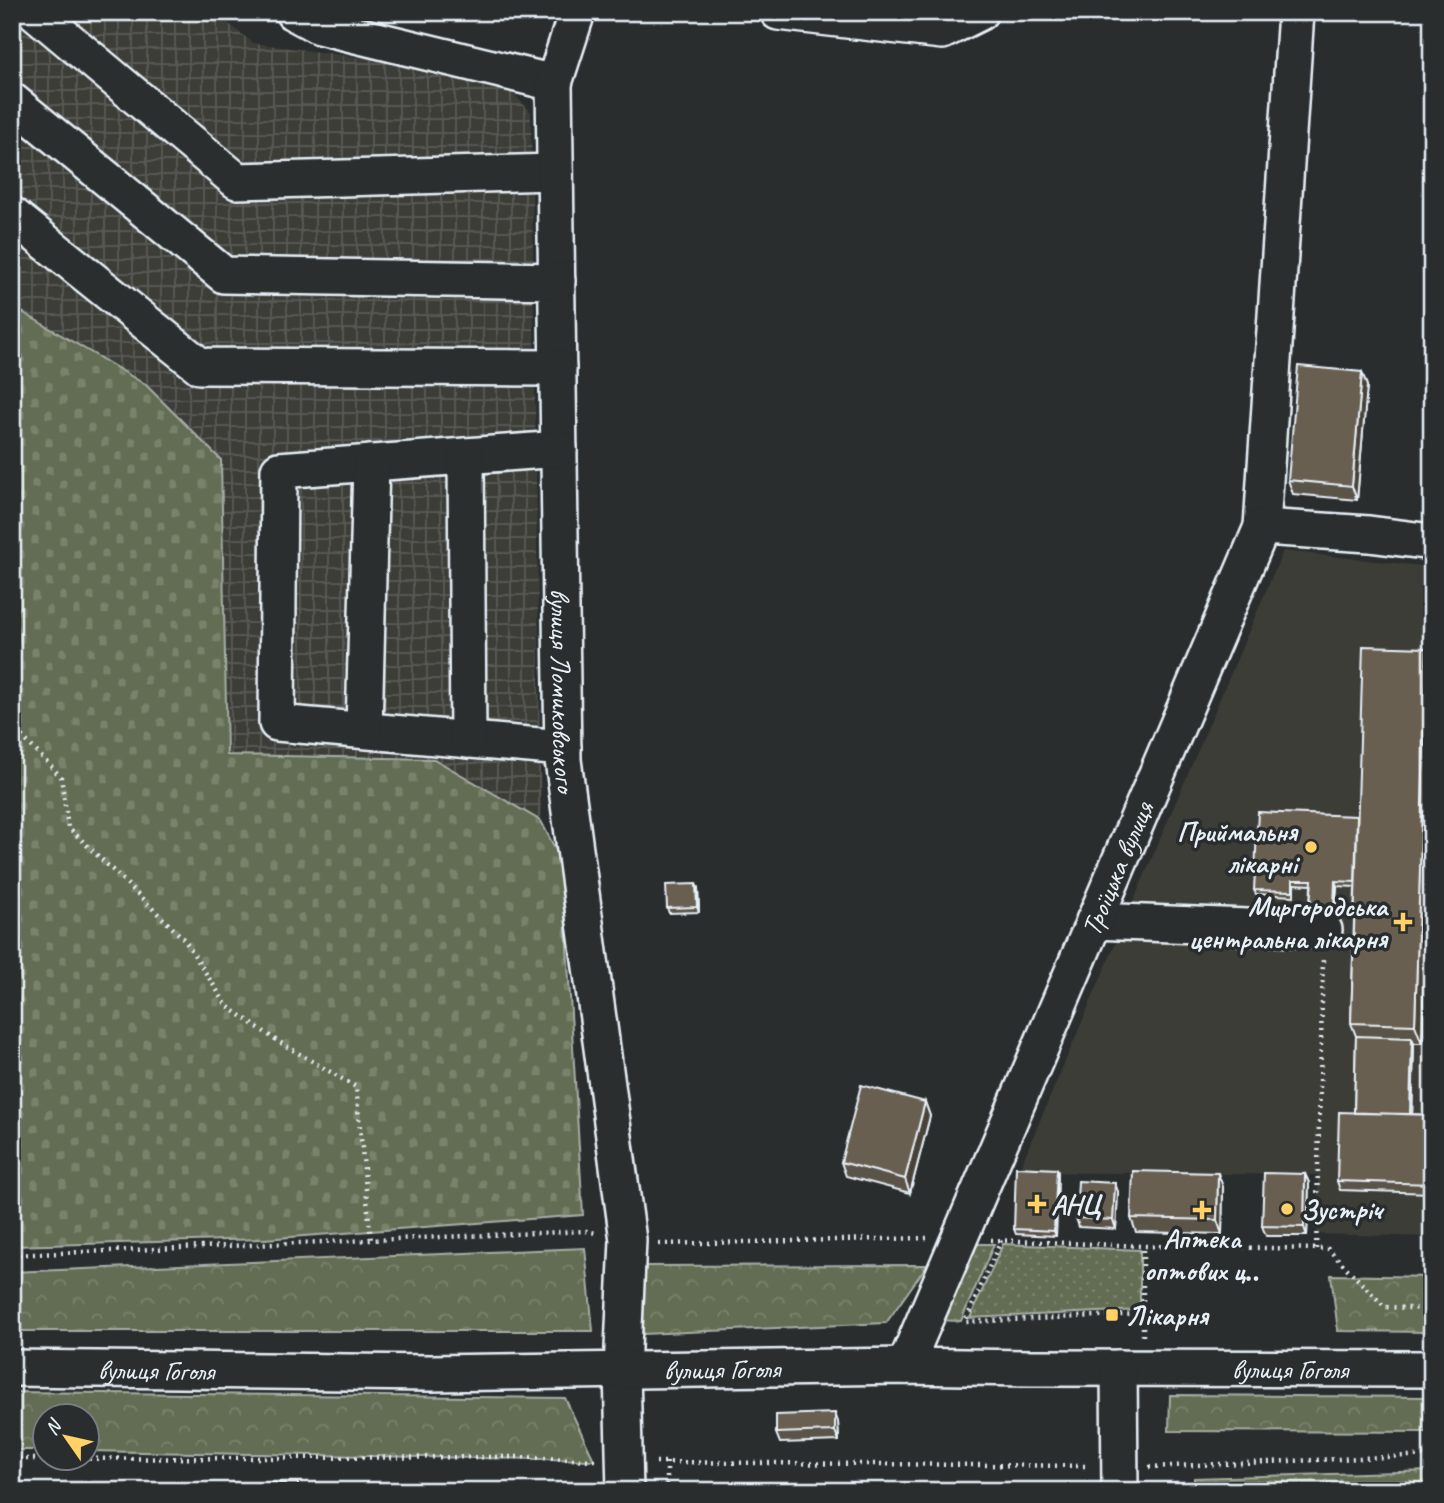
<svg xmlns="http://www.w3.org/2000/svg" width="1444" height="1503" font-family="Caveat,sans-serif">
<defs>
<pattern id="industrial-grid" width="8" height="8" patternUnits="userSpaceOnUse" patternTransform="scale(1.75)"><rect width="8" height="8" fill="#3d3c38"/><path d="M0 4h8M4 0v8" fill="none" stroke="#595956"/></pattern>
<pattern id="grass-dots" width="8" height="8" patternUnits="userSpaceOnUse" patternTransform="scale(1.75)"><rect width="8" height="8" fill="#646d53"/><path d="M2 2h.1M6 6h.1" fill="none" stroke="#7a826c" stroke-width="1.8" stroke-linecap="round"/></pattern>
<pattern id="forest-crowns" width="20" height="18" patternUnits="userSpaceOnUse" patternTransform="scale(1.75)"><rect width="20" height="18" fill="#646d53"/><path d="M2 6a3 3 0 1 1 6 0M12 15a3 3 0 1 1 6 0" fill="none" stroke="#7a826c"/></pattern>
<pattern id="cemetery-stones" width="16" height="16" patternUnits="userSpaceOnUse" patternTransform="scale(1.75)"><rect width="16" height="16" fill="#646d53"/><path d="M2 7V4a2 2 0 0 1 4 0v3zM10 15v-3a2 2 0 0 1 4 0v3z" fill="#7a826c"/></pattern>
</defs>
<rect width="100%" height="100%" fill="#2a2d2e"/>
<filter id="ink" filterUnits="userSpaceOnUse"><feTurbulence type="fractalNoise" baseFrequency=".0143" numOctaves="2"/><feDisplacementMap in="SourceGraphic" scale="14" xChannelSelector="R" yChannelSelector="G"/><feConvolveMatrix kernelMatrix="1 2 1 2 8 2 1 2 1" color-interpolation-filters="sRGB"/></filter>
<g filter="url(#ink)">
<path fill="#3d3c38" d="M1283,551L1432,567V1237L1317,1234L1318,1175L1018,1172Z"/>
<path fill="url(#industrial-grid)" d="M12,12H214L253,43L497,76L531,112L541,821L434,759L227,755L221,460L146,385L12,306Z"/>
<path fill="url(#grass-dots)" stroke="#a6afa6" stroke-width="2" d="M965,1244H994L961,1321L933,1320Z
M1003,1244L1140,1250V1310L970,1318Z
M1432,1471V1491H1194V1478Z"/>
<path fill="url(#forest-crowns)" stroke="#a6afa6" stroke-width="2" d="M585,1248L593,1331H12V1272Z
M927,1265L886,1323L643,1334L644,1266Z
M1331,1275L1432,1277V1332L1338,1331Z
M12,1392L565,1398L594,1460L88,1451V1416H46L45,1450H12Z
M1170,1395L1432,1397V1432L1169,1431Z"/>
<path fill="url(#cemetery-stones)" stroke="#a6afa6" stroke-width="2" d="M12,306L146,385L221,460L227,755L434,759L541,821L562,862L583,1215L264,1239L12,1246Z"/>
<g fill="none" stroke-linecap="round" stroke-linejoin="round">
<g stroke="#e8f1f8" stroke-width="40">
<g id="minor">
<path d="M35,12L237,181L555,172"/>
<path d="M293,12L319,26L554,83"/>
<path id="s1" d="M577,12L554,83L563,760L628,1240L622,1370L625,1491"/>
<path d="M778,12L942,31L980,12"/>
<path d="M12,101L224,275L557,281"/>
<path d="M12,215L200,366L558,368"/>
<path d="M559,449L279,470L277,723L563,748"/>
<path d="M466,456L468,740"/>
<path d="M1262,527L1296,12"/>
<path d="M364,730L371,463"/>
<path d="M1094,921L1324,930"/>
<path id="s2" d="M905,1366L1262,527L1369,534L1432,542"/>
<path id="s3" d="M12,1368L430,1373L905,1366L1031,1368L1432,1369"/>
<path d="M1119,1368L1120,1491"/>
</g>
</g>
<path stroke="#e8f1f8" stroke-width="4.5" stroke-dasharray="2 5" stroke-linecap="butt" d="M12,726L61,777L68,827L184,939L227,1006L276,1040L356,1087L371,1241
M991,1240L1143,1246L1328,1249L1385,1307L1432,1309
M1001,1240L965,1322L1143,1314
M659,1244L927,1238
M1316,1249L1323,959
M12,1255L586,1231L596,1233
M1143,1336V1246
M12,1459L516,1457L595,1460
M656,1462L1088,1466
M667,1462V1491
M1149,1467L1432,1455"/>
<use href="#minor" stroke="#2a2d2e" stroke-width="35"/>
</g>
<path fill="#5a5246" stroke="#e8f1f8" stroke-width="2" d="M1362,372L1367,386L1357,500L1293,494L1288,480Z
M1357,816L1422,1043H1414L1412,1114L1432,1115V1193L1340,1190L1337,1181L1354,1113L1356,1036L1351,1023L1355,887L1337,886L1335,913L1311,911L1310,906L1311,885L1294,884V896L1256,894L1254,890Z
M698,888L699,912L669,913L667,908Z
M925,1102L930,1116L910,1193L846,1176L841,1162Z
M1057,1169L1058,1173L1056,1236L1016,1234L1014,1229Z
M1305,1174L1309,1183L1307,1236H1266L1262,1226Z
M1223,1187L1222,1234L1136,1232L1131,1218Z
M1118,1192L1116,1229L1079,1227L1076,1218Z
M838,1422L839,1441L780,1443L776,1433Z"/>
<path fill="#4a4239" stroke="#e8f1f8" stroke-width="2" d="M1362,372L1367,386L1357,500L1352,486Z
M1427,648L1432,662V713L1422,1043L1415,1025Z
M1335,881L1337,886L1335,913L1334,908Z
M696,884L698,888L699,912L697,907Z
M1412,1038L1414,1043L1412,1124L1410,1119Z
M925,1102L930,1116L910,1193L905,1179Z
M1057,1169L1058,1173L1056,1236L1054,1231Z
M1218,1173L1223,1187L1222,1234L1217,1220Z
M1305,1174L1309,1183L1307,1236L1304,1227Z
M1115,1183L1118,1192L1116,1229L1113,1220Z
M835,1413L838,1422L839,1441L835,1431Z"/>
<path fill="#695f51" stroke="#e8f1f8" stroke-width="2" d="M1298,366L1362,372L1352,486L1288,480Z
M1432,489V504H1430Z
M1363,646L1427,648L1415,1025L1351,1023Z
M1258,812L1357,816L1355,882L1335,881L1334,908L1310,906L1312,880H1293V891L1254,890Z
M696,884L697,907L667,908L666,885Z
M1356,1036L1412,1038L1410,1114L1354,1113Z
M861,1085L925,1102L905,1179L841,1162Z
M1339,1112L1432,1115V1184L1337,1181Z
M1016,1167L1057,1169L1054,1231L1014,1229Z
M1133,1171L1218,1173L1217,1220L1131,1218Z
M1264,1173L1305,1174L1304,1227L1262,1226Z
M1078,1181L1115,1183L1113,1220L1076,1218Z
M835,1413V1431L776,1433V1415Z
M233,1483H298V1491H233Z
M122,1487V1491H85V1489Z"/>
</g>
<g fill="#ffd166" stroke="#2a2d2e" stroke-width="2.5">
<circle cx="1311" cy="847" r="7"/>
<path d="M1399.5 911.5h7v7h7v7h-7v7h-7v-7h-7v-7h7z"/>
<path d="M1033.5 1193.5h7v7h7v7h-7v7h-7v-7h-7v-7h7z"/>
<circle cx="1287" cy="1209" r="7"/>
<path d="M1198.5 1199.5h7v7h7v7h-7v7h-7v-7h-7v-7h7z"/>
<rect x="1105" y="1308" width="14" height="14" rx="3.5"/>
</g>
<g text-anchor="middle" stroke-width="7" stroke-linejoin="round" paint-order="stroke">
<g font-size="28" fill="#e8f1f8" stroke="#2a2d2e">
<text dy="10" stroke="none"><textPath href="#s1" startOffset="682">вулиця Ломиковського</textPath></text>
<text dy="10" stroke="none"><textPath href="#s2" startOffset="541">Троїцька вулиця</textPath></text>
<text dy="10" stroke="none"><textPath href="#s3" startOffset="710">вулиця Гоголя</textPath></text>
<text dy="10" stroke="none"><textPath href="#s3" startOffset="1278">вулиця Гоголя</textPath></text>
<text dy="10" stroke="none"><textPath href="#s3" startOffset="144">вулиця Гоголя</textPath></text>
</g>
<g font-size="28" font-weight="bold" fill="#e8f1f8" stroke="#2a2d2e" text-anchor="start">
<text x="1297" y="841" text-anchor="end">Приймальня<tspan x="1297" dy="32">лікарні</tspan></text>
<text x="1387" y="916" text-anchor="end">Миргородська<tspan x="1387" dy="32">центральна лікарня</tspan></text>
<text x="1051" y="1214">АНЦ</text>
<text x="1301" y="1219">Зустріч</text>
<text x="1202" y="1248" text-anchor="middle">Аптека<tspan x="1202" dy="32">оптових ц‥</tspan></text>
<text x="1126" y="1325">Лікарня</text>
</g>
</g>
<rect width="1444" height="1503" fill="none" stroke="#2a2d2e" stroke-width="42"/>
<rect x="21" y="21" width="1402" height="1461" fill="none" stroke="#e8f1f8" stroke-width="2.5" filter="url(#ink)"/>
<g transform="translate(66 1437) rotate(304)"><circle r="33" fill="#2a2d2e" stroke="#767b7f" stroke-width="2"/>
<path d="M0-5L12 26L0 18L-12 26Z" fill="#ffd166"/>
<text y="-10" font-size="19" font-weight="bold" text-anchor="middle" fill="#e8f1f8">N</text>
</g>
</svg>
